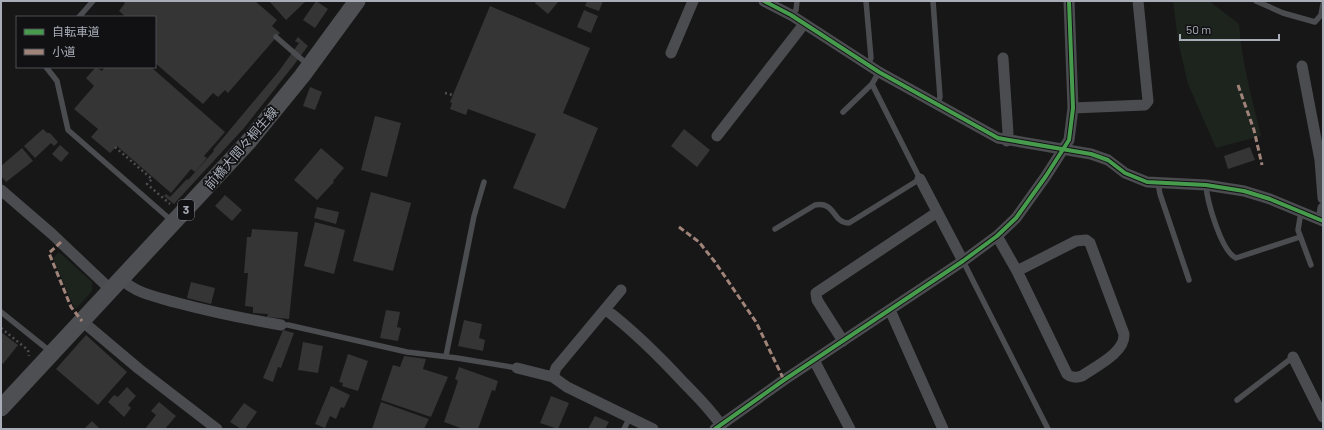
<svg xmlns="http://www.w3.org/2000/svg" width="1324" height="430" font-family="Barlow,'Noto Sans JP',sans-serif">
<rect width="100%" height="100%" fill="#171717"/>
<path fill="#1d241e" d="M1173,1H1209L1239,24C1242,64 1252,98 1261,136L1216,148L1188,84L1178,41Z
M59,252L92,282V291L76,309L73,305L53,258Z"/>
<path fill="#353536" d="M122,1H255L277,20L272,26L280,33L228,93L225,90L218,97L213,93L203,104L155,63V17H126L119,11L125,3Z
M269,1H306L286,20Z
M316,1L328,9L315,28L303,20Z
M536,1H559L548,14L535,3Z
M587,1H603L599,11L585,6Z
M490,6L590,48L563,113L598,128L565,209L513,188L536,134L468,109L466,115L450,109L452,103L450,102Z
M584,10L598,16L591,33L577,27Z
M298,37L308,46L293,66L244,128L174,204L164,196L166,194L170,197L187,179L188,180L214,151L213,150L279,71L299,43L295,41Z
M96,67L102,71L105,67H151L225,132L204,156L207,158L195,172L191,169L171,193L117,146L110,153L91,137L98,129L74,109L94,86L86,78Z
M310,87L322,92L315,110L303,106Z
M375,116L401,123L387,177L361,170Z
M43,129L47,133H50L58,142L54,146L51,143L35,158L24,146Z
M684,129L710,150L697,167L671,146Z
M60,145L69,153L61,162L52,154Z
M1250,147L1255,160L1228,169L1224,156Z
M22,148L33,161L6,182L1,176V166Z
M321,148L344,168L333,181L334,182L317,200L294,180Z
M371,192L411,203L393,271L353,261Z
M225,195L242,210L232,221L215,206Z
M317,207L339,212L336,224L314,218Z
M315,222L345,230L334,274L304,266Z
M252,229L298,232L289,319L267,317L268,314L253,313V307L245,306L248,273H244L247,237H251Z
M191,282L215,288L211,304L187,298Z
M386,310L400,312L397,327L401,328L398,341L380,338Z
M464,320L482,324L479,338L485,340L483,351L458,346Z
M283,330L294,333L281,368L278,367L273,382L263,378Z
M1,332L18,345L3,364L1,362Z
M86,335L127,372L98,405L56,369Z
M303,342L323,346L318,373L298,370Z
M348,354L368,361L358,391L342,386L343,383L339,382Z
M404,356L426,359L423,369L448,377L431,417L381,400L393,365L400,367Z
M459,367L498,381L495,391L492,390L478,429H463L444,422L458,381L455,379Z
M331,386L350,395L344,408L341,407L336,419L330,416L325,428L315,424Z
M127,387L136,396L128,405L131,408L124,417L108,402L114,395L118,397Z
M551,396L569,403L558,429L540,423Z
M159,402L176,416L165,429H145L156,415L151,411Z
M381,402L429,419L424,429H372Z
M244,403L257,412L245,429H241L230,422Z
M595,416L609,422L605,429H588Z
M92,421L100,429H84Z"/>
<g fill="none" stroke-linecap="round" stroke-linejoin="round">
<path stroke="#4d4e52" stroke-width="2.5" stroke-dasharray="2 3" stroke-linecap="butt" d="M445,93L453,95
M115,147L152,179L147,184L170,204
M1,328L28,350L29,356"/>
<path stroke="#4b4c50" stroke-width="5.5" d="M866,1L871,58L868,65
M933,1L940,97L937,106
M1256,1L1283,13L1315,22L1321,15L1323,4
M791,15L796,10L797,1
M79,17L93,1
M276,37L307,64
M46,67L57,81L68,130L172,221
M843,112L872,84L879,72
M1158,183L1160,194L1189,280
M1206,185C1207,201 1221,251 1236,258L1300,237
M1301,212L1298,230L1311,265
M775,229L815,205C836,201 832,223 849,223L920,179L872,84
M963,261L1048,429
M1,312L51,352
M281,325H288L407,352L457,358L517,368
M446,356L474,216L484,182
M1237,400L1293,357
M624,429L630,417"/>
<path stroke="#4b4c50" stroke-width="11" d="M764,1L791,15L879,72L998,138L1091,154L1108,160L1125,173L1147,182L1206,185L1244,191L1270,199L1323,221
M671,53L693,1
M1003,58L1008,133L1007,141
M1302,66L1320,160L1323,198
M1073,108L1145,105L1148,101L1138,1
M717,136L804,24
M920,179L963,261
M1,190L52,234L111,290
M1321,220L1323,208
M997,236L1017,271L1067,374C1072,378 1076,378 1082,376C1096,366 1125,353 1124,334L1090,243L1086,240L1076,241L1017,271
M121,279C137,294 157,297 178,303C212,312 246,319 281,325
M605,309C634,331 659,356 684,383C697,396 710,409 721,425
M890,310L943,429
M82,321L139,369L217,429
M843,341L817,300L816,293L936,213
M1293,357L1323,417
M814,360L850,429
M517,368L553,377L567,387L653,429
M553,377L556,368L621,290
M715,429L784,380L963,261L997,236L1016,218L1046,176L1069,140L1073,108L1069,1"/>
<path stroke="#4d4f52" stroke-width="17" d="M1,408L249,141L302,76L357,1"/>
<path stroke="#a18479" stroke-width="3" stroke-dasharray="6 3" stroke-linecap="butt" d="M1238,85L1254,130L1262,165
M679,227L699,242L715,262L756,322L784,380
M61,242L49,253L71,307L82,321"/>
<g stroke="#111113" stroke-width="6">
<path id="cycleway" d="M764,1L791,15L879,72L998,138L1091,154L1108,160L1125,173L1147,182L1206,185L1244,191L1270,199L1323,221
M715,429L784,380L963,261L997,236L1016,218L1046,176L1069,140L1073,108L1069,1"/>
</g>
<use href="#cycleway" stroke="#469c4c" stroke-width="4"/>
</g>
<g text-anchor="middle" stroke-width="3.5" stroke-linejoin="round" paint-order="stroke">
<rect fill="#111113" stroke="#7b7e86" stroke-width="1" x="178" y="200" width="16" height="20" rx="3"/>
<g font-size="12" font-weight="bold" fill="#a8adb8">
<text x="186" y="214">3</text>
</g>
<g font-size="13" fill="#a8adb8" stroke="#111113">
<text transform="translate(241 148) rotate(-49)" y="5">前橋大間々桐生線</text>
</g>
</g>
<rect width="1324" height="430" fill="none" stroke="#a8adb8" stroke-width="4"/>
<rect x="16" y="16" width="140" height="52" fill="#111113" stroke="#4d4f55"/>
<rect x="24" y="29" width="20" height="6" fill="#469c4c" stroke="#4d4f55"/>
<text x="52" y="36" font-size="12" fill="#a8adb8">自転車道</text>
<rect x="24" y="49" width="20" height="6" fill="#a18479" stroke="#4d4f55"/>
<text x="52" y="56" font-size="12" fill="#a8adb8">小道</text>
<path d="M1180 34v6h99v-6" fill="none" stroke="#a8adb8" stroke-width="2"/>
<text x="1186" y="34" font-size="12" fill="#a8adb8" stroke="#111113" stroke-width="3" paint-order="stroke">50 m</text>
</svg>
